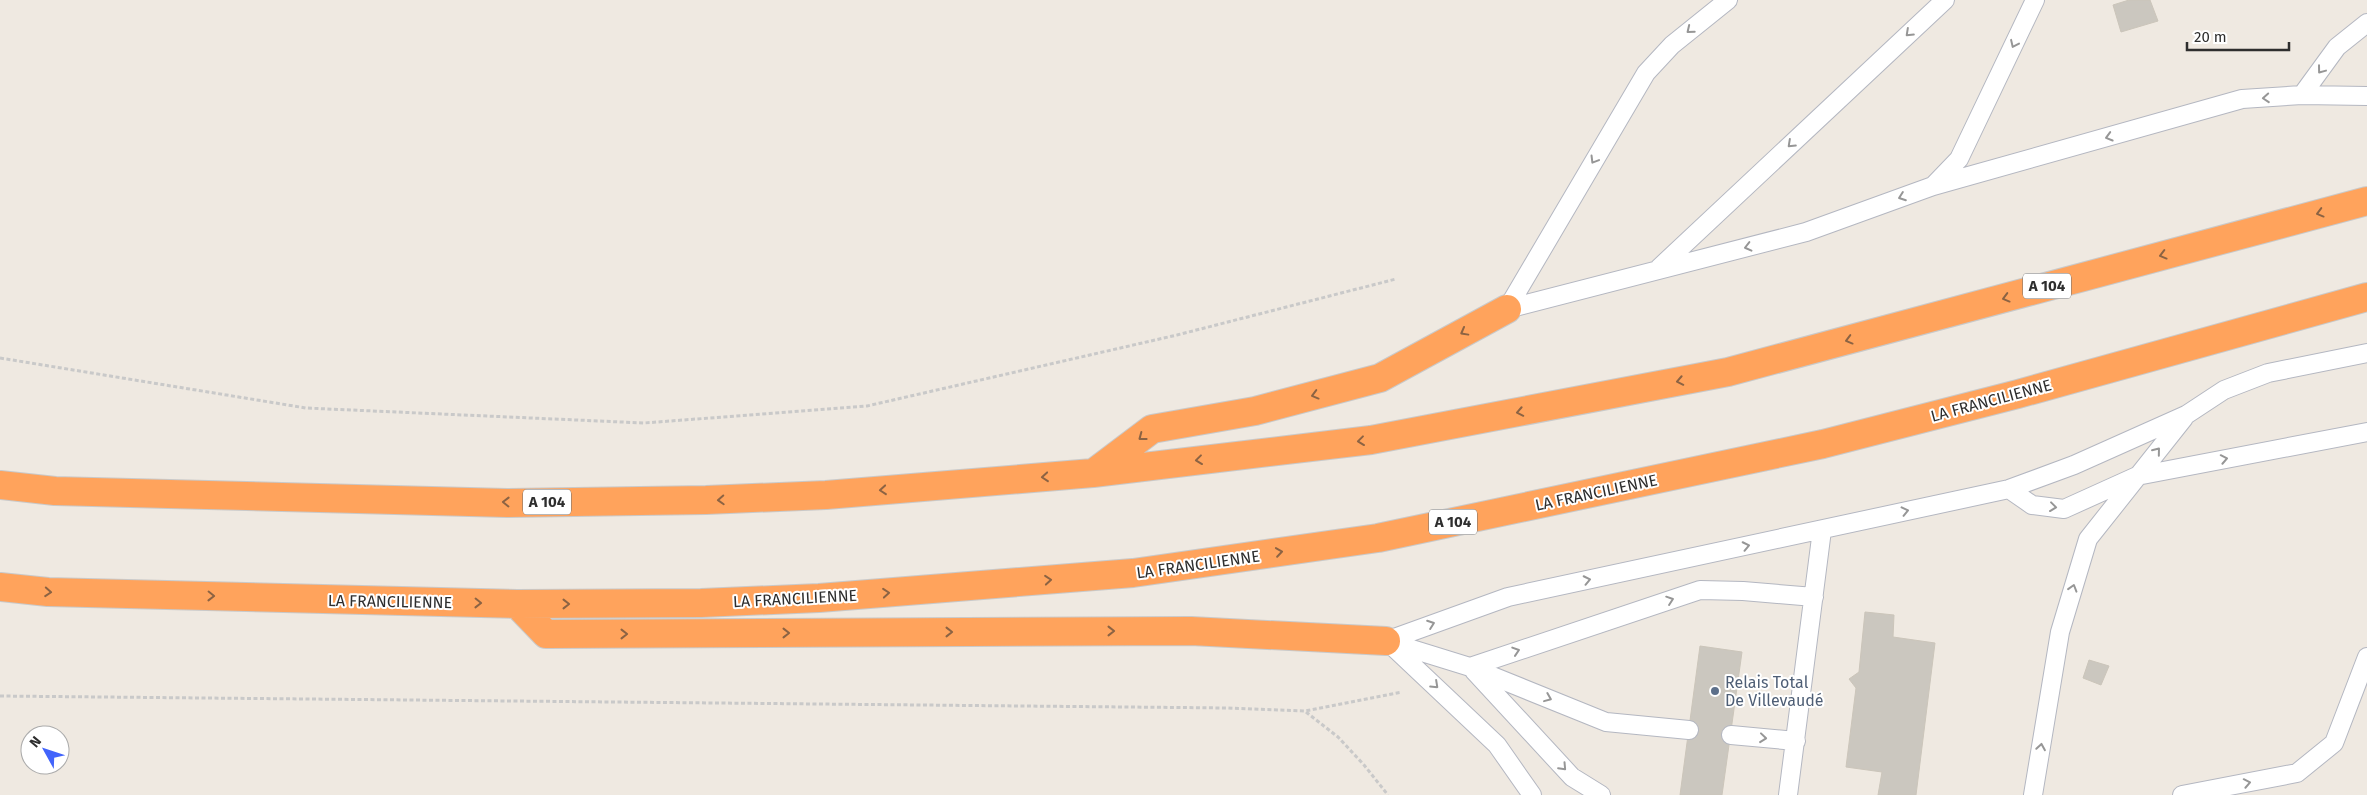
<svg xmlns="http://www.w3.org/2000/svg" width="2367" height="795" font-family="'Fira Sans',sans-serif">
<rect width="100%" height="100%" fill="#efe9e1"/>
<path fill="#cbc7bf" stroke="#cbc5ba" d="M2129,0H2150L2158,21L2121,32L2113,5Z
M1865,612L1894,615L1893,637L1935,643L1916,795H1878L1882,772L1846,767L1856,688L1849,679L1859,672Z
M1700,646L1742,652L1722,795H1680Z
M2089,660L2109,666L2101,685L2083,678Z"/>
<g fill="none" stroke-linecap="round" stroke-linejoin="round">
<g stroke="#b4b7c1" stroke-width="20">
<path id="service" d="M2302,95L2337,47L2367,23
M1934,185L1959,159L2035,0
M1659,268L1945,0
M1507,309L1806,232L1933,186L2242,99L2302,95L2367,96
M1507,309L1646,73L1672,45L1728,0
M2009,489L2032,505L2064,509L2137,476L2367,432
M1386,641L1508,597L2009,489L2074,465L2186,415L2224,390L2268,373L2367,353
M1386,641L1470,667L1606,722L1689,730
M1390,644L1497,745L1532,795
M1470,667L1700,590L1743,591L1814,597
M1474,671L1572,777L1601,795
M1731,735L1796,741
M1788,795L1822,530
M2033,795L2060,632L2088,539L2184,418
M2182,795L2297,773L2334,743L2367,657"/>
</g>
<g stroke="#c9c9c9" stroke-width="30">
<path id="motorway" d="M1095,472L1152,429L1255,411L1380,378L1507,309
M0,485L55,491L507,503L706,500L826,495L1093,473L1371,440L1728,372L2367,201
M0,587L48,592L517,604L701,603L819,598L1133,573L1378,538L1823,444L2018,394L2367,297
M517,604L546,634L1191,631L1386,641"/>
</g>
<path stroke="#c9c9c9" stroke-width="3" stroke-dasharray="4 2.5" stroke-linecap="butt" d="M0,358L306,408L644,423L867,406L1177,335L1396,279
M0,696L1228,708L1305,711L1402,692
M1306,712L1338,737L1364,765L1388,795"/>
<use href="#service" stroke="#fff" stroke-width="18"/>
<use href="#motorway" stroke="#ffa35c" stroke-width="28"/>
</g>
<defs><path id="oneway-chevron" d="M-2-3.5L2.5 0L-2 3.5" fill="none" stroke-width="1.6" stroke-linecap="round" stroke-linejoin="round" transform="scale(1.25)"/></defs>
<g stroke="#969696">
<use href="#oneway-chevron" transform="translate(1690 30) rotate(141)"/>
<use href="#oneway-chevron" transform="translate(1909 33) rotate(137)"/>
<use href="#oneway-chevron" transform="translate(2014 44) rotate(115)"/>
<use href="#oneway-chevron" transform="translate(2321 70) rotate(127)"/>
<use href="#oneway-chevron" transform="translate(2266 98) rotate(176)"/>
<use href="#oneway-chevron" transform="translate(2109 137) rotate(164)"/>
<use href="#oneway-chevron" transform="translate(1791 144) rotate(137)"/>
<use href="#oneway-chevron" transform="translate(1594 160) rotate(121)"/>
<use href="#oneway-chevron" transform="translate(1902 197) rotate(160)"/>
<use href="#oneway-chevron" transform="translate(1748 247) rotate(166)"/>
<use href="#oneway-chevron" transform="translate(2157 451) rotate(-51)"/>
<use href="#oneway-chevron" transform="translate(2224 459) rotate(-11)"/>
<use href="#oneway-chevron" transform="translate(2053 507) rotate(7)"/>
<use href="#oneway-chevron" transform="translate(1905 511) rotate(-13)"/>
<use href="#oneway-chevron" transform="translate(1746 546) rotate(-12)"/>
<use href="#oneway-chevron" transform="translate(1587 580) rotate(-12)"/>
<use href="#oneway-chevron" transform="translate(2073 588) rotate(-73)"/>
<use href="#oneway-chevron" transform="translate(1670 600) rotate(-19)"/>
<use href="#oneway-chevron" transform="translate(1431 624) rotate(-20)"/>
<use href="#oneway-chevron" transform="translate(1516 651) rotate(-18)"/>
<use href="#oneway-chevron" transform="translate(1435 685) rotate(43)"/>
<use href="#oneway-chevron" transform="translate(1548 698) rotate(22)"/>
<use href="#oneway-chevron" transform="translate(1763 738) rotate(6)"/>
<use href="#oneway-chevron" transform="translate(2041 747) rotate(-81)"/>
<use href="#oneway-chevron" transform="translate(1563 767) rotate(47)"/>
<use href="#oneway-chevron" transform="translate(2247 783) rotate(-11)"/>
</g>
<g stroke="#8c6343">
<use href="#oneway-chevron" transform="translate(2320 213) rotate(165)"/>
<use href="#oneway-chevron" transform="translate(2163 255) rotate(165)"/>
<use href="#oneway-chevron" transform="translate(2006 298) rotate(165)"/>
<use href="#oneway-chevron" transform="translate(1464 332) rotate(151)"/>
<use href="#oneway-chevron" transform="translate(1849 340) rotate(165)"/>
<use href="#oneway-chevron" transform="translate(1680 381) rotate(169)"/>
<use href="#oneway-chevron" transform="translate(1315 395) rotate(165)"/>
<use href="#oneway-chevron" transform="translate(1520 412) rotate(169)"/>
<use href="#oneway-chevron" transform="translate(1142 437) rotate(143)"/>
<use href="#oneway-chevron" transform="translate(1361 441) rotate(173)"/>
<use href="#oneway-chevron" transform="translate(1199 460) rotate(173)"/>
<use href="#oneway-chevron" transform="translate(1045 477) rotate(175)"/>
<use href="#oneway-chevron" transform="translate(883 490) rotate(175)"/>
<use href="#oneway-chevron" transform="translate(721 500) rotate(177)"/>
<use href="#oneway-chevron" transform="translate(506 502) rotate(-179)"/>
<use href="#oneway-chevron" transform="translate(1279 552) rotate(-8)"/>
<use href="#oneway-chevron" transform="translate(1048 580) rotate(-5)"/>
<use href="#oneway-chevron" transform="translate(48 592) rotate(4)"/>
<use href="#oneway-chevron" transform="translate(886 593) rotate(-5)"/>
<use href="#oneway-chevron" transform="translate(211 596) rotate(1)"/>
<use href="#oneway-chevron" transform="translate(478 603) rotate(1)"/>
<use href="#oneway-chevron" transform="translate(566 604)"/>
<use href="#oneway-chevron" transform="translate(1111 631)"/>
<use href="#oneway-chevron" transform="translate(949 632)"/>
<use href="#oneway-chevron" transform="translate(786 633)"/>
<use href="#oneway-chevron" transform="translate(624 634)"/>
</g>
<circle fill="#5c6f8a" stroke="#fff" stroke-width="2" cx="1715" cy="691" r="5"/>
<g text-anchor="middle" stroke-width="4" stroke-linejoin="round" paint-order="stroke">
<g fill="#fff" stroke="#6d6d6d" stroke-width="1">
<rect x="2023" y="273.5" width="48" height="25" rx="4"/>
<rect x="523" y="489.5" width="48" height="25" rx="4"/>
<rect x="1429" y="509.5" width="48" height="25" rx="4"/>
</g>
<g font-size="15" font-weight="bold" fill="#2e2e2e">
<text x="2047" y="291">A 104</text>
<text x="547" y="507">A 104</text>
<text x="1453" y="527">A 104</text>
</g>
<g font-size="16" fill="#2e2e2e" stroke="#fff">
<text transform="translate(1991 400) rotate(-15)" y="6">LA FRANCILIENNE</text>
<text transform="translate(1596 492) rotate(-12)" y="6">LA FRANCILIENNE</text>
<text transform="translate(1198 564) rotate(-8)" y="6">LA FRANCILIENNE</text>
<text transform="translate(795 598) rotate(-3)" y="6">LA FRANCILIENNE</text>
<text transform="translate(390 601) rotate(1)" y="6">LA FRANCILIENNE</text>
</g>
<g font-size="16" fill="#4e5e75" stroke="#fff" text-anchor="start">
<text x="1725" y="688">Relais Total<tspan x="1725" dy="18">De Villevaudé</tspan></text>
</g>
</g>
<g transform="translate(45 750) rotate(310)"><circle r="24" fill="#ffffff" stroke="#ababab"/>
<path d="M0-4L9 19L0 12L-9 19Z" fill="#4264fb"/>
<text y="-8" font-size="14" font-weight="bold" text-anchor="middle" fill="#2e2e2e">N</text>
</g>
<path d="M2187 42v8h102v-8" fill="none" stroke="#2e2e2e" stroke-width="2.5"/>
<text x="2194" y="42" font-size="15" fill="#2e2e2e" stroke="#ffffff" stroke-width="4" paint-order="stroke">20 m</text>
</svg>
